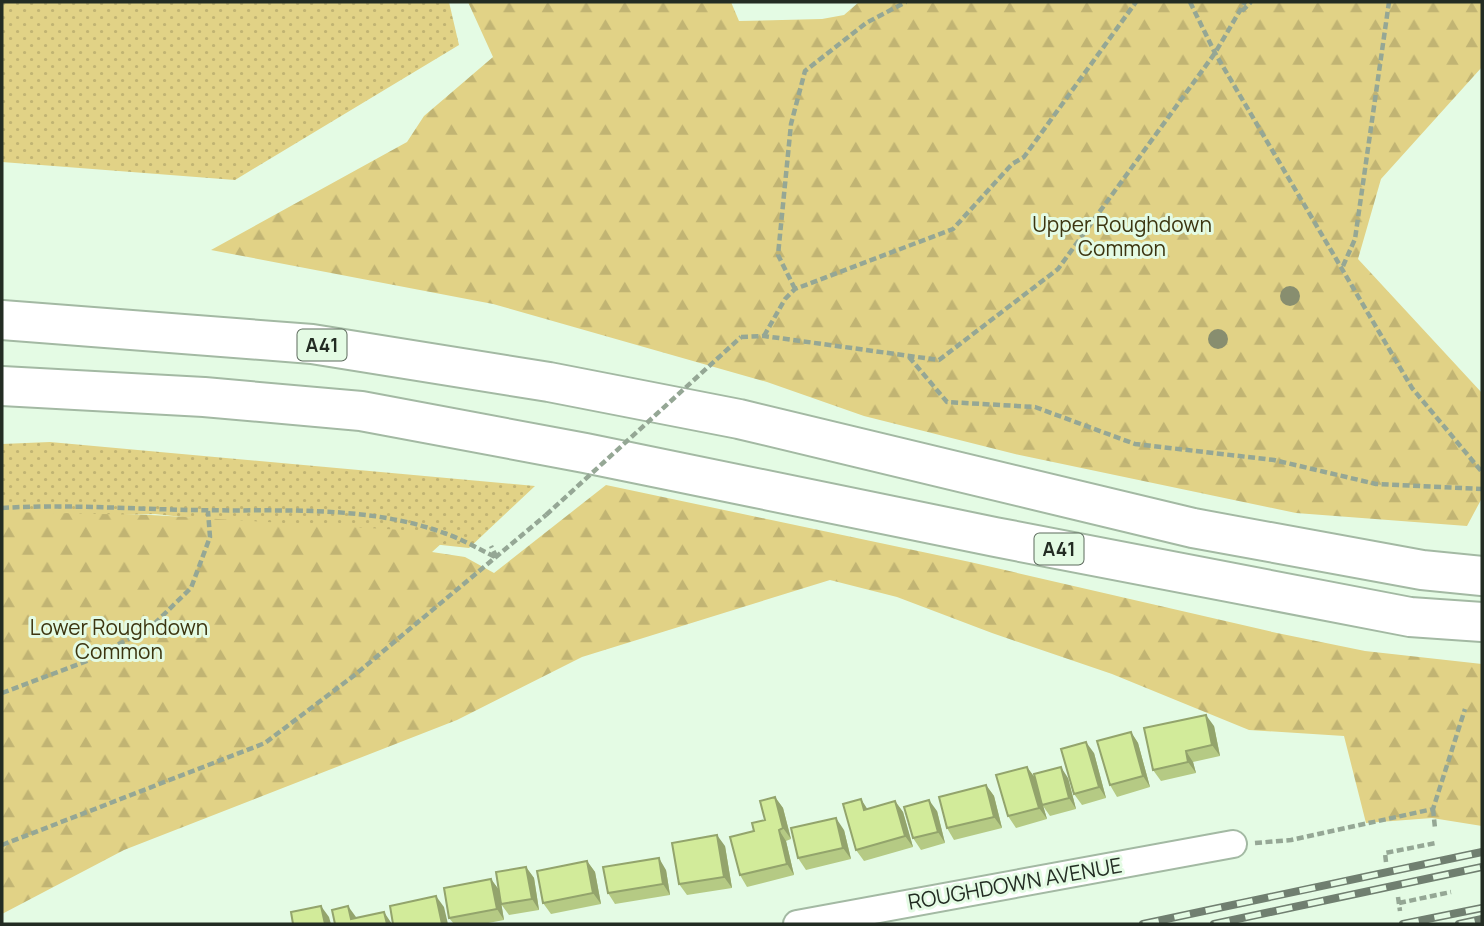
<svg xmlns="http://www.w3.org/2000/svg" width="1484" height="926" font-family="Manrope,sans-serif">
<defs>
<pattern id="grass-dots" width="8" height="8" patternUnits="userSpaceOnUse" patternTransform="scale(1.75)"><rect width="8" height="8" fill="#e1d286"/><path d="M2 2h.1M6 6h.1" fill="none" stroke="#c1b473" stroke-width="1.8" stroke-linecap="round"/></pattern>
<pattern id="forest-firs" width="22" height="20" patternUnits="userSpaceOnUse" patternTransform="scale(1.75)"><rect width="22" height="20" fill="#e1d286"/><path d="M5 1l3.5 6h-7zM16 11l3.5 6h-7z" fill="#c1b473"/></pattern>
</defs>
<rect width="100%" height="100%" fill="#e4fbe4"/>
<path fill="url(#grass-dots)" d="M2,2H449L459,45L235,180L2,162Z
M50,442L535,486L469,548L155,514L2,519V444Z"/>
<path fill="url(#forest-firs)" d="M468,2H731L739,21L822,19L844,15L859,2H1482V67L1381,179L1358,259L1482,393V498L1467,526L1296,513L1015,454L864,416L767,382L493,304L211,250L407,142L424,116L493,57Z
M606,485L970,562L1277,633L1365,651L1482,664V826L1432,818L1366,823L1344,736L1249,730L1112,674L992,633L897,597L830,580L582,657L457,720L124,850L2,914V512L151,515L453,533L432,552L465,557L494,573Z"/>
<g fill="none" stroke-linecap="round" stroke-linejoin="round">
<g stroke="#a3b9a3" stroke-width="30">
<path id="minor" d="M797,924L1233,844"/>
</g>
<g stroke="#a3b9a3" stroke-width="42">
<path id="trunk" d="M2,320L312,344L549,382L739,419L1193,528L1422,570L1482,576
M2,386L204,397L361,411L585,453L995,537L1410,617L1482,622"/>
</g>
<path stroke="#95a795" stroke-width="4.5" stroke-dasharray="7 3.5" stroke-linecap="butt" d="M1190,2L1215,53L1412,388L1482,472
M1242,11L1251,2
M1343,266L1355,239L1389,2
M795,289L778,255L791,124L805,71L866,23L906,2
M764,336L785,299L795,289L953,229L1012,164L1024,157L1136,2
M741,337L764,336L939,360L1058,269L1215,53L1245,2
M909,357L947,402L1035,407L1135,444L1274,460L1376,484L1482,489
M2,508C66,504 130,509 194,510C277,512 365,504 444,533C462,539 479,549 497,558L491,546
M2,693L87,661L151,627L191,588L210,537L208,511
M1433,809L1435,828
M1255,843L1291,840L1433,809L1465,709
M2,845L265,743L356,674L546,515
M1386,862L1385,853L1436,843
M1398,897L1400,911
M1399,903L1451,892"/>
<use href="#minor" stroke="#fff" stroke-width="26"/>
<use href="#trunk" stroke="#fff" stroke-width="38"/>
<g stroke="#707f70" stroke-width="8">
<path id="rail" d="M1143,924L1482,852
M1214,924L1482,867
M1403,924L1482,908
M1459,924L1482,919"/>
</g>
<use href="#rail" stroke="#e4fbe4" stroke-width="5" stroke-dasharray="16" stroke-linecap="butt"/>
<path stroke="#95a795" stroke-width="4.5" stroke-dasharray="7 3.5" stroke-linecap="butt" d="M546,515L741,337"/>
</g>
<g fill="#888e6f">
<circle cx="1290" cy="296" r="10"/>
<circle cx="1218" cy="339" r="10"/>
</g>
<path fill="#b5ca84" d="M1214,726L1220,756L1193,762L1196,773L1161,781L1153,770Z
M1131,732L1138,743L1150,787L1117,797L1110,785Z
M1094,753L1106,798L1082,805L1074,794Z
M1027,767L1035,778H1068L1076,809L1050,816L1043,806L1047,819L1016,828L1008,816Z
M986,785L994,796L1002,828L954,840L947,828Z
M775,797L783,808L791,839L786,841L794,875L747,887L740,875L754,831L765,820Z
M895,801L903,812L913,847L864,861L856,850L867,809Z
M937,811L945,843L921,850L913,838Z
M844,830L851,859L806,870L798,858Z
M725,846L732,888L687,895L679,884Z
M587,861L595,872L601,904L551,914L543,903Z
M526,867L534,878L539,910L509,915L501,904Z
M666,870L670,895L615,904L608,893Z
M491,879L499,890L504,920L483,924H454L449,918Z"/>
<path fill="#93a46c" d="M1206,715L1214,726L1220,756L1212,745Z
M1131,732L1138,743L1150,787L1143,776Z
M1086,742L1094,753L1106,798L1099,787Z
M1186,751L1193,762L1196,773L1188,762Z
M1027,767L1035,778L1047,819L1039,808Z
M1061,767L1068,778L1076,809L1069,798Z
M986,785L994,796L1002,828L994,817Z
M775,797L783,808L791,839L783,828Z
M861,799L868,810H864Z
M929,800L937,811L945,843L938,832Z
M895,801L903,812L913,847L905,836Z
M836,818L844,830L851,859L843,848Z
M779,830L786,841L794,875L787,864Z
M717,835L725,846L732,888L724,877Z
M659,858L666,870L670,895L663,884Z
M587,861L595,872L601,904L593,893Z
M526,867L534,878L539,910L532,899Z
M491,879L499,890L504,920L497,909Z
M436,896L444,907L448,924H442Z
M321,906L329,917L331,924H325Z
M348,906L356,917L357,924L351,919Z
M384,912L392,924H387Z"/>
<path fill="#d2eb9a" stroke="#93a46c" stroke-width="2" d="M1206,715L1212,745L1186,751L1188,762L1153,770L1144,728Z
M1131,732L1143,776L1110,785L1097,741Z
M1086,742L1099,787L1074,794L1061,749Z
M1027,767L1039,808L1008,816L996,775Z
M1061,767L1069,798L1042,805L1034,774Z
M986,785L994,817L947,828L939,797Z
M775,797L783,828L779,830L787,864L740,875L730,837L754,831L752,823L765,820L760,801Z
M861,799L864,810L895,801L905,836L856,850L843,804Z
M929,800L938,832L913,838L904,807Z
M836,818L843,848L798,858L791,828Z
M717,835L724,877L679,884L672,843Z
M659,858L663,884L608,893L603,867Z
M587,861L593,893L543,903L537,871Z
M526,867L532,899L501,904L496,872Z
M491,879L497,909L449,918L444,888Z
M436,896L442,924H393L390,906Z
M321,906L325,924H293L291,912Z
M348,906L351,919L384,912L387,924H335L332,910Z"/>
<g text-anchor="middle" stroke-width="6" stroke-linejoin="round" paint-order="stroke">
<g fill="#e4fbe4" stroke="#5d6a5d" stroke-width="2">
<rect x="297.5" y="329.5" width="49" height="31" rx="5"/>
<rect x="1034.5" y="533.5" width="49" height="31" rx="5"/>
</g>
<g font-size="19" font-weight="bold" fill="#232c23">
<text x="322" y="352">A41</text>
<text x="1059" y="556">A41</text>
</g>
<g font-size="21" fill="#3c3510" stroke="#e4fbe4">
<text x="1122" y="232">Upper Roughdown<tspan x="1122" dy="24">Common</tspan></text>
<text x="119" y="635">Lower Roughdown<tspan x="119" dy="24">Common</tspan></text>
</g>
<g font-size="21" fill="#232c23" stroke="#e4fbe4">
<text transform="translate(1015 884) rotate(-10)" y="7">ROUGHDOWN AVENUE</text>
</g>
</g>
<rect width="1484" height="926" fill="none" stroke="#232c23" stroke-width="7"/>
</svg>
